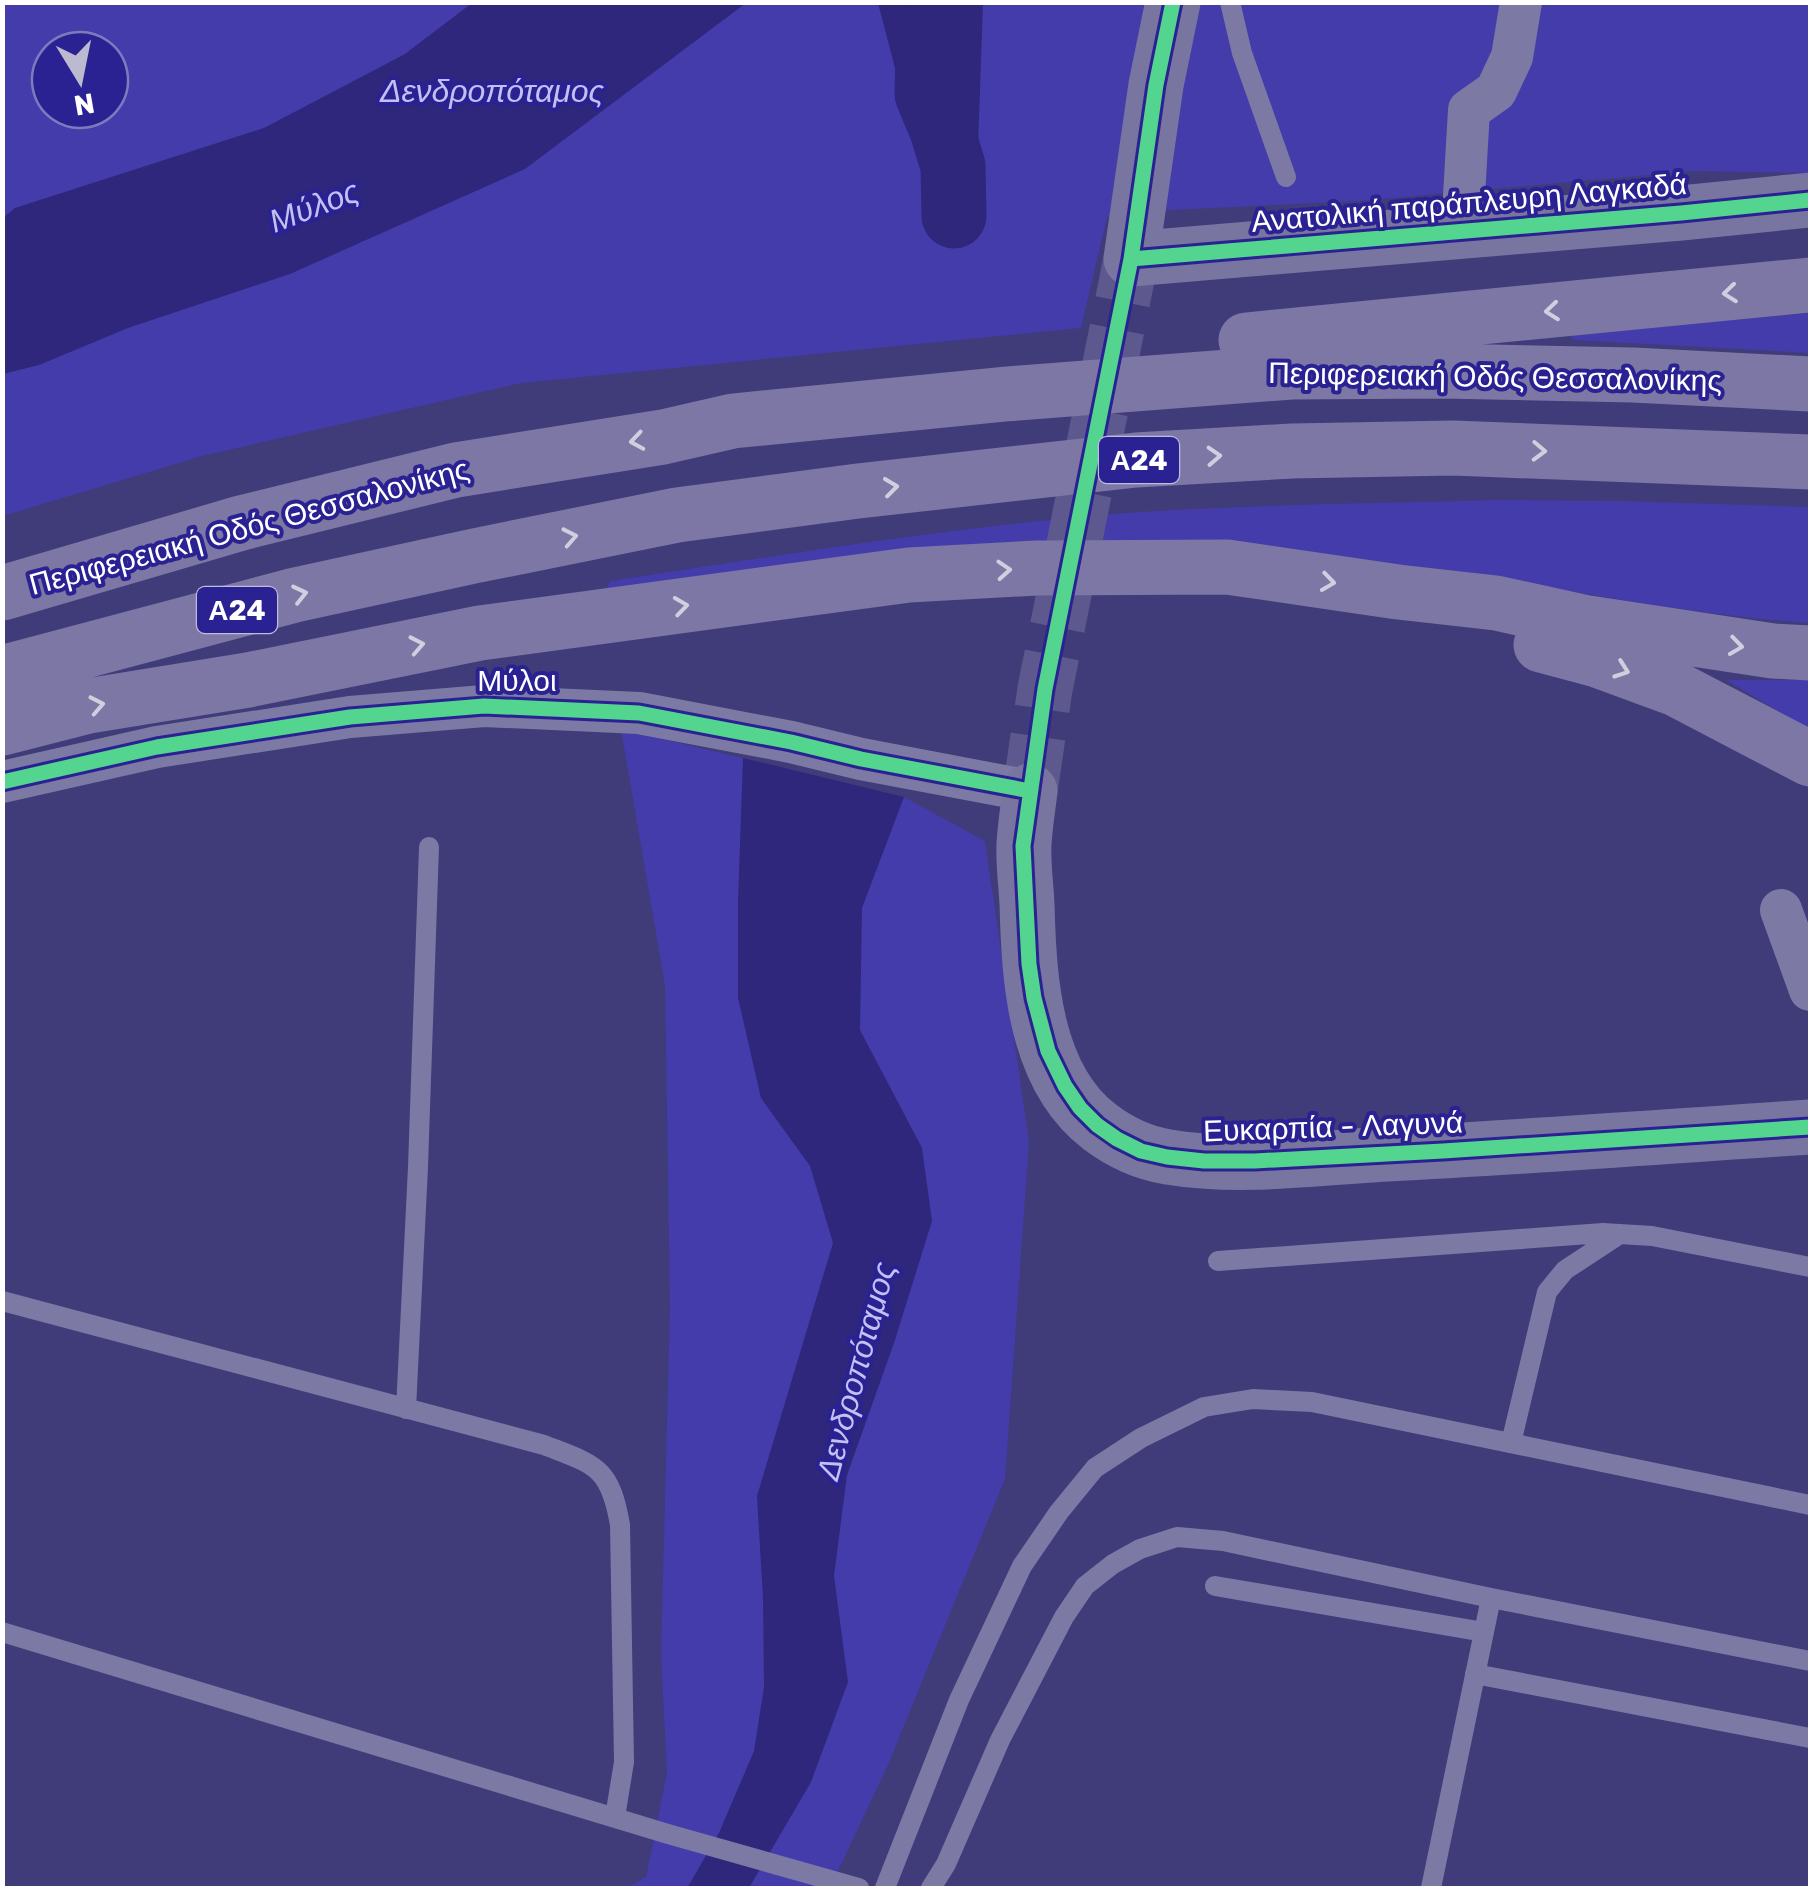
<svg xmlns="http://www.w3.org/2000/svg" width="1813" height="1891" font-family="Rubik,sans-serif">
<rect width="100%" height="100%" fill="#403b79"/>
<path fill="#443caa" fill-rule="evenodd" d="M3,3H1810V173L1693,171L1360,201L1170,210L1107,217L1081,328L521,383L202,456L3,516ZM50,50H110V110H50Z
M1810,313V353L1574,340L1571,337L1574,334Z
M1500,500L1621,501L1810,507V623C1722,617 1635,603 1547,587L603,594L610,581C763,558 915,533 1069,518C1212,504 1357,504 1500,500Z
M1726,680H1810V730Z
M621,729L904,797L985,841L1029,1142L1005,1479L887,1767L830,1888H627L646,1877L667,1773L661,1654L670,1306L665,986Z"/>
<path fill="#2e277b" d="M472,3H746L525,169L290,274L128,328L39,365L3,374V218L15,208L264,128L405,54Z
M878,3H983L977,174L924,179Z
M743,758L904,797L862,908L860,1030L922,1148L932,1221L894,1343L847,1475L834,1576L848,1682L811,1782L749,1888H685L689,1885L719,1833L754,1751L764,1687L763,1598L757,1496L833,1243L810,1166L761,1098L738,998V901Z"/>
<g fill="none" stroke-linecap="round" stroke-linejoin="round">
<path stroke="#2e277b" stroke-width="65" d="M944,2L928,49L927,94L942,130L953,166L954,216"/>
<path stroke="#5d588d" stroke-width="55" stroke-dasharray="55 28" stroke-linecap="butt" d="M1030,791L1045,689L1131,259"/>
<path stroke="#7c79a4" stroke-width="20" d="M1230,2L1242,53L1286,177
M1218,1261L1603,1233L1652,1236L1810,1267
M2,1301L544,1445C595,1465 610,1466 620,1525L624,1762L615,1817
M406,1409L418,1167L429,847
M1511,1443L1547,1292L1565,1270L1620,1234
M1215,1586L1484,1632
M2,1632L668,1834L859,1888
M1475,1674L1810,1738
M885,1888L959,1700L1022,1566L1059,1512L1095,1468L1141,1438L1204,1407L1253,1399L1312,1402L1810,1505
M931,1888L946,1864L1000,1740L1064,1617L1085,1586L1113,1564L1140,1549L1177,1537L1223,1541L1491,1598L1810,1661
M1431,1888L1491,1598"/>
<path stroke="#7c79a4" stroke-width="42" d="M1462,230L1469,110L1496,91L1512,57L1521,2
M2,782L157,747L350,717L484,706L639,713L791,742L861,759L1030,791
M1781,910L1810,990"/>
<path stroke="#7875a1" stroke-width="55" d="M1173,2L1156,85L1131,259L1681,213L1810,200
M1030,791C1028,808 1025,826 1024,844C1023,863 1026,884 1027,904C1029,979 1034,1077 1100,1127C1120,1142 1143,1153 1168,1157C1240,1169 1316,1158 1387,1154C1529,1147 1670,1136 1810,1127"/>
<path stroke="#7c77a4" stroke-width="55" d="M1246,340L1810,285
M2,593L241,523L456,470L663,437L733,421L1006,394L1291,372L1444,371L1633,375L1810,384
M1541,645L1597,660L1676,689L1810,759
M2,673L295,595L474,556L677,515L858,491L1136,460L1292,451L1453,448L1810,462
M2,728L88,706L248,680L480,633L909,575L1037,568L1227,567L1398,592L1496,603L1588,623L1773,651L1810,653"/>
<g stroke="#2a2292" stroke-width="21">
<path id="cycleway" d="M1173,2L1156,85L1131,259L1045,689L1023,846L1029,964L1034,998L1048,1051L1065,1086L1080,1108L1097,1125L1117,1139L1141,1151L1167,1157L1204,1161H1255L1443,1151L1810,1127
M1131,259L1681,213L1810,200
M2,782L157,747L350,717L484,706L639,713L791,742L861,759L1030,791"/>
</g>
<use href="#cycleway" stroke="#53d58f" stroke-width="15"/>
</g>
<defs><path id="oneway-chevron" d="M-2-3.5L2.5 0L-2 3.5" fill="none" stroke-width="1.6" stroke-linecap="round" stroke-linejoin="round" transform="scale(2.5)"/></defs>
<g stroke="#d1cfdf">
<use href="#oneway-chevron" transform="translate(1730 293) rotate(174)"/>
<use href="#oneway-chevron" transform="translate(1552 311) rotate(174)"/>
<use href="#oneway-chevron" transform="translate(637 441) rotate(171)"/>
<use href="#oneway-chevron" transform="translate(1539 451) rotate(2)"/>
<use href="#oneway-chevron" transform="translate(1214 456) rotate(-3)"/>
<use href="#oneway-chevron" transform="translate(891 487) rotate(-7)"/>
<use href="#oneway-chevron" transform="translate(570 537) rotate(-11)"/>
<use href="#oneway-chevron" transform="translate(1004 570) rotate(-4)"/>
<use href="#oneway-chevron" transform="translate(1328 582) rotate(8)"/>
<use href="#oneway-chevron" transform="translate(300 594) rotate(-13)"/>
<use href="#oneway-chevron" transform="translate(681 606) rotate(-8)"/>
<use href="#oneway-chevron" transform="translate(417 645) rotate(-11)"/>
<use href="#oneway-chevron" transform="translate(1736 646) rotate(8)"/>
<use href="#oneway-chevron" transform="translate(1622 670) rotate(20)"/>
<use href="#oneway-chevron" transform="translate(97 705) rotate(-11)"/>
</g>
<g text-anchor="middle" stroke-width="8" stroke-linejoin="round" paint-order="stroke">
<g fill="#2a2292" stroke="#bfbdde" stroke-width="2.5">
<rect x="1099" y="437" width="80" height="46" rx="8"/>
<rect x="197" y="587" width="80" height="46" rx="8"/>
</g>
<g font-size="28" font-weight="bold" fill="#fff">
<text x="1139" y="470">Α24</text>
<text x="237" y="620">Α24</text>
</g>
<g font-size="30" fill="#fff" stroke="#2a2292">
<text transform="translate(1469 203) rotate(-5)" y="10">Ανατολική παράπλευρη Λαγκαδά</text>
<text transform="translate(1495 377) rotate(1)" y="10">Περιφερειακή Οδός Θεσσαλονίκης</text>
<text transform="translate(249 527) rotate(-15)" y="10">Περιφερειακή Οδός Θεσσαλονίκης</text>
<text x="517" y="691">Μύλοι</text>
<text transform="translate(1333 1127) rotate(-2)" y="10">Ευκαρπία - Λαγυνά</text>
</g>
<g font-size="32" font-style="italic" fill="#c3c0f4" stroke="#2a2292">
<text x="492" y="102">Δενδροπόταμος</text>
<text transform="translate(314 206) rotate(-21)" y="11">Μύλος</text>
<text transform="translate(856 1371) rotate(-75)" y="11">Δενδροπόταμος</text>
</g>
</g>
<rect width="1813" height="1891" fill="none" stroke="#ffffff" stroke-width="10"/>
<g transform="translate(80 80) rotate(170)"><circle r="48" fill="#2a2292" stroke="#7f7abe" stroke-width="2.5"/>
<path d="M0-8L18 38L0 25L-18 38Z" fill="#bcbad0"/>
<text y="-15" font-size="28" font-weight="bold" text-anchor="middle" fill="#ffffff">N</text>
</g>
</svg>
